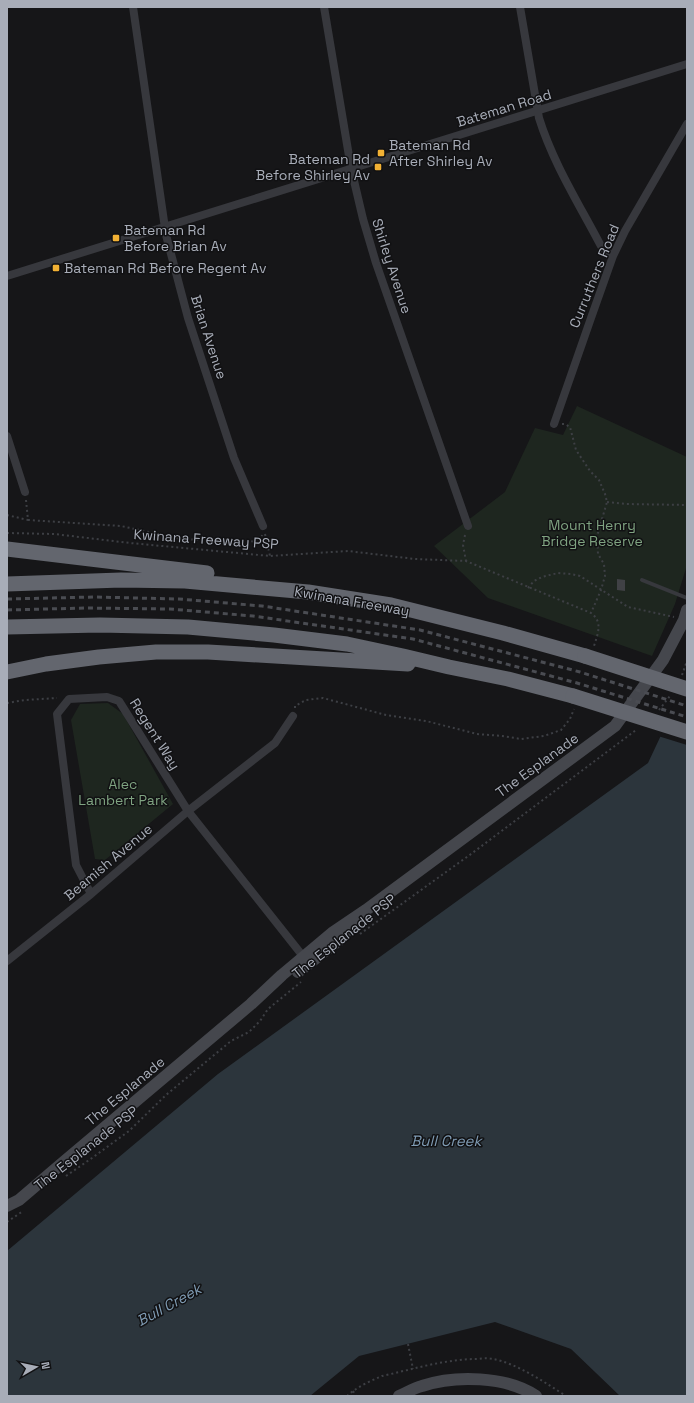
<svg xmlns="http://www.w3.org/2000/svg" width="694" height="1403" font-family="'Space Grotesk',sans-serif">
<rect width="100%" height="100%" fill="#161618"/>
<path fill="#1e261f" d="M577,406L687,457V565L675,604L652,656L488,598L434,546L505,492L535,428L563,435Z
M108,703L123,714L173,804L105,860L95,859L71,720L80,704Z"/>
<path fill="#2c353c" d="M687,680V1396H620L571,1349L495,1322L359,1356L310,1396H7V1251L218,1074L648,763Z"/>
<path fill="#161618" d="M687,678V745L658,736L685,680Z"/>
<path fill="#404145" d="M617,579L625,580V591L617,590Z"/>
<g fill="none" stroke-linecap="round" stroke-linejoin="round">
<path stroke="#3d3f44" stroke-width="2" stroke-dasharray="2 3" stroke-linecap="butt" d="M562,424H565L570,427L576,450L590,471L599,480L605,494L607,502L597,536L598,554L604,564L605,576L601,590L591,613
M26,500L28,520L121,526L181,539L204,540H239L259,542L261,541L262,535
M607,502L626,504L687,505
M7,515L28,520
M7,533L54,534L130,543L270,556L348,551L415,559L466,561L591,613C603,622 598,633 594,646
M265,534L270,556
M465,535L463,545L466,561
M528,588L534,581L542,577L558,573L571,574L580,576L628,607L674,617
M682,675L687,661
M7,703L25,700L57,698
M295,708V706L306,700L323,698L386,715L426,721L477,734L502,736L521,739L544,736L561,730L570,719L574,709
M659,710L670,696
M360,934L471,854L636,730
M66,1176L92,1158L129,1131L166,1095L231,1041L249,1032L260,1021L268,1009L301,982
M7,1222L23,1211
M408,1344L413,1369
M353,1391L356,1396
M347,1396C357,1387 370,1381 382,1376C414,1369 445,1359 478,1359C483,1358 488,1358 493,1359C516,1363 546,1383 566,1396"/>
<path stroke="#37383d" stroke-width="4" d="M642,580L687,598"/>
<path stroke="#37383d" stroke-width="8" d="M133,7L166,235L188,318L234,458L263,526
M324,7L351,168L363,219L376,263L468,526
M520,7L539,118C553,163 579,204 601,246L606,252L613,256
M7,276L687,64
M554,424L591,318L613,256L625,231L687,124
M7,436L25,492
M91,894L76,865L57,714L69,699L107,697L119,701L188,811L306,960
M7,961L91,894L188,811L275,743L293,716"/>
<path stroke="#45474d" stroke-width="12" d="M298,972L338,941L352,925
M7,1206L19,1200L60,1165L251,1004L282,975L332,933L366,910L615,726L663,660L684,620L687,610
M399,1396C406,1393 414,1388 422,1386C455,1375 506,1376 536,1396"/>
<path stroke="#63666e" stroke-width="15" d="M7,549L207,573
M7,584L121,580L185,581L308,592L391,605L503,633L585,656
M7,627L100,625L188,627L274,635L347,644L403,656L449,667L508,679L573,696
M7,672L46,664L99,657L156,652H208L408,664"/>
<path stroke="#4a4c52" stroke-width="3" stroke-dasharray="5 4" stroke-linecap="butt" d="M7,599L94,597L179,599L262,606L420,630L580,672L687,706
M7,610L86,608L170,609L253,616L413,639L577,683L687,717"/>
<path stroke="#63666e" stroke-width="15" d="M585,656L687,689
M573,696L687,732"/>
</g>
<g fill="#f2b134" stroke="#111113" stroke-width="1.5">
<rect x="377" y="149" width="8" height="8" rx="2"/>
<rect x="374" y="163" width="8" height="8" rx="2"/>
<rect x="112" y="234" width="8" height="8" rx="2"/>
<rect x="52" y="264" width="8" height="8" rx="2"/>
</g>
<g text-anchor="middle" stroke-width="3" stroke-linejoin="round" paint-order="stroke">
<g font-size="14" fill="#a8adb8" stroke="#111113">
<text transform="translate(504 108) rotate(-17)" y="5">Bateman Road</text>
<text transform="translate(392 266) rotate(72)" y="5">Shirley Avenue</text>
<text transform="translate(594 276) rotate(-68)" y="5">Curruthers Road</text>
<text transform="translate(209 337) rotate(72)" y="5">Brian Avenue</text>
<text transform="translate(206 539) rotate(4)" y="5">Kwinana Freeway PSP</text>
<text transform="translate(352 601) rotate(10)" y="5">Kwinana Freeway</text>
<text transform="translate(155 734) rotate(58)" y="5">Regent Way</text>
<text transform="translate(537 765) rotate(-36)" y="5">The Esplanade</text>
<text transform="translate(108 862) rotate(-40)" y="5">Beamish Avenue</text>
<text transform="translate(344 936) rotate(-38)" y="5">The Esplanade PSP</text>
<text transform="translate(125 1091) rotate(-40)" y="5">The Esplanade</text>
<text transform="translate(86 1148) rotate(-38)" y="5">The Esplanade PSP</text>
</g>
<g font-size="14" fill="#a8adb8" stroke="#111113" text-anchor="start">
<text x="389" y="150">Bateman Rd<tspan x="389" dy="16">After Shirley Av</tspan></text>
<text x="370" y="164" text-anchor="end">Bateman Rd<tspan x="370" dy="16">Before Shirley Av</tspan></text>
<text x="124" y="235">Bateman Rd<tspan x="124" dy="16">Before Brian Av</tspan></text>
<text x="64" y="273">Bateman Rd Before Regent Av</text>
</g>
<g font-size="14" fill="#7fa381" stroke="#111113">
<text x="592" y="530">Mount Henry<tspan x="592" dy="16">Bridge Reserve</tspan></text>
<text x="123" y="789">Alec<tspan x="123" dy="16">Lambert Park</tspan></text>
</g>
<g font-size="15" font-style="italic" fill="#7f9bb3" stroke="#111113">
<text x="446" y="1146">Bull Creek</text>
<text transform="translate(169 1305) rotate(-29)" y="5">Bull Creek</text>
</g>
</g>
<rect width="694" height="1403" fill="none" stroke="#a8adb8" stroke-width="16"/>
<g transform="translate(36 1367) rotate(81)" stroke="#111113" stroke-width="3" paint-order="stroke">
<path d="M0-3L7 15L0 10L-7 15Z" fill="#a8adb8"/>
<text y="-6" font-size="11" font-weight="bold" text-anchor="middle" fill="#a8adb8">N</text>
</g>
</svg>
